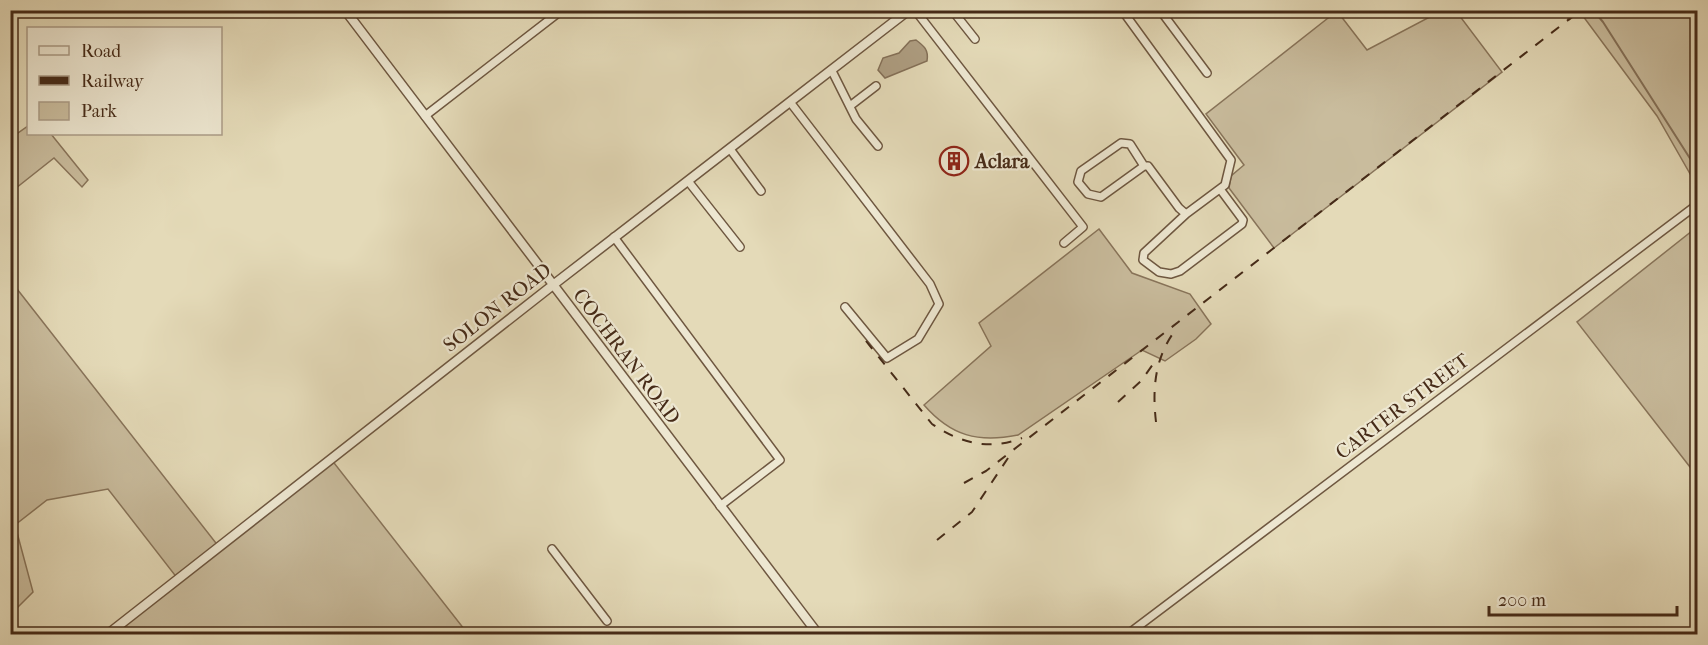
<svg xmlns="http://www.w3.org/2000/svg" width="1708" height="645" font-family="'IM FELL French Canon',serif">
<rect width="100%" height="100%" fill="#e4dab8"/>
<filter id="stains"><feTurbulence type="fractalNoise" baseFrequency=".00333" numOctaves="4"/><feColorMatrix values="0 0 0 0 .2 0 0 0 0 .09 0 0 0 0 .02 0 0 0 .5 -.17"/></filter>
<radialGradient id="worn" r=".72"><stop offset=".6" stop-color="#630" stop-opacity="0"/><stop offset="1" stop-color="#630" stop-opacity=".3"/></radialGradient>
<path fill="#c9bc9d" stroke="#88745a" stroke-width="1.5" d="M1337,11L1367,50L1441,11H1456L1502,72L1274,248L1229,188L1231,176L1244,165L1206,114Z
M1563,11H1697V186L1657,116L1580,12L1569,20Z
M28,126V134H51L88,180L82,187L54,158L11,192V138Z
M1697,227V476L1577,322Z
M1099,229L1132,273L1190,294L1211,324L1196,339L1165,361L1142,350L1018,435C978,443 951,436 924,405L991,346L979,323Z
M10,280L219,547L331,459L468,634H108L178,579L108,489L47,500L15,525L33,592L11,614Z"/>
<path fill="#ae9e82" stroke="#847058" stroke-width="1.5" d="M916,40C924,46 929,50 927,61L885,78L878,70L883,58L899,53L910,41Z"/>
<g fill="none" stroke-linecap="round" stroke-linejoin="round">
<path stroke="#847058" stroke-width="2" d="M1593,10L1603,22L1698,171"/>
<g stroke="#6e5740" stroke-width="10">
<path id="minor" d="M915,10L1083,227L1064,243
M952,10L975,39
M1122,10L1231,160L1225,185L1186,214L1179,208L1148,166H1144L1101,197L1088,194L1078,182L1081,171L1121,143L1130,144L1144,166
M1160,10L1207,73
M832,71L856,119L878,146
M790,102L930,284L939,304L918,339L887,358L845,307
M850,106L876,86
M425,116L562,10
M730,149L761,191
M688,181L740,247
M1186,214L1144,253L1143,260L1159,272L1171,274L1180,271L1242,224L1243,220L1220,189
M614,237L780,460L720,506
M552,549L607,621
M1128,634L1698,204"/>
</g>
<g stroke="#6e5740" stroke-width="11">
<path id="tertiary" d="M345,10L818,634
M108,634L553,285L909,10"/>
</g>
<use href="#minor" stroke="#ede7d1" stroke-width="7"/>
<use href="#tertiary" stroke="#ede7d1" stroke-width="8"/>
<path stroke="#462b18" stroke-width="2" stroke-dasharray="10 10" stroke-linecap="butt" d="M866,341L932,424C960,443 990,451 1022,438
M1118,402L1141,381L1156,360
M1156,422C1152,387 1155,356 1177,328
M964,483L986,471L1581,10
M937,540L972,512L1008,458"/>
</g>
<defs>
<g id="building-ring" transform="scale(1.5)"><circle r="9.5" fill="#ede7d1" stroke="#8f2418" stroke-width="1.5"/><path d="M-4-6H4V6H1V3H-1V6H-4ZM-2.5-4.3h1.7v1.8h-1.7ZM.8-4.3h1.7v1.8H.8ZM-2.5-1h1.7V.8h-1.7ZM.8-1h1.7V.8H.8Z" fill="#8f2418"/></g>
</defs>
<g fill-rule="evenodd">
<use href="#building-ring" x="954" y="161"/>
</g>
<g text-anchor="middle" stroke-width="4.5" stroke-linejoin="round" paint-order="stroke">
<g font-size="20" font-weight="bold" fill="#462b18" stroke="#ede7d1" text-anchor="start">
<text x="975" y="168">Aclara</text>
</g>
<g font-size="20" fill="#462b18" stroke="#ede7d1">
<text transform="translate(497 307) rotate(-38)" y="7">SOLON ROAD</text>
<text transform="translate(627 356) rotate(53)" y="7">COCHRAN ROAD</text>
<text transform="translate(1402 406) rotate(-37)" y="7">CARTER STREET</text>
</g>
</g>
<rect width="1708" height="645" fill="none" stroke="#e4dab8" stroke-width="36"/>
<rect x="12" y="12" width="1684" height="621" fill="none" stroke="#462b18" stroke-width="3"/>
<rect x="18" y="18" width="1672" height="609" fill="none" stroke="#462b18" stroke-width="1.5"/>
<rect x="27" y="27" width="195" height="108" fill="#ede7d1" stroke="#aa9c87" stroke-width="1.5"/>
<rect x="39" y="46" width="30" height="9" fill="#ede7d1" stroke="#aa9c87" stroke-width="1.5"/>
<text x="81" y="57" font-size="18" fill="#462b18">Road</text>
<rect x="39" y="76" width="30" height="9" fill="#462b18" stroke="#aa9c87" stroke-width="1.5"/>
<text x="81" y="87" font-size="18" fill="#462b18">Railway</text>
<rect x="39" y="102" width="30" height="18" fill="#c9bc9d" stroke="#aa9c87" stroke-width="1.5"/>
<text x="81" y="117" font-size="18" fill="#462b18">Park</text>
<path d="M1489 606v9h188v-9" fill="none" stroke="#462b18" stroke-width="3"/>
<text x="1498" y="606" font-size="18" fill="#462b18" stroke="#ede7d1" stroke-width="4.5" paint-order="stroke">200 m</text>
<rect width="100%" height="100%" filter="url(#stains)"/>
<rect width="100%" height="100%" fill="url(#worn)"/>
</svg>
